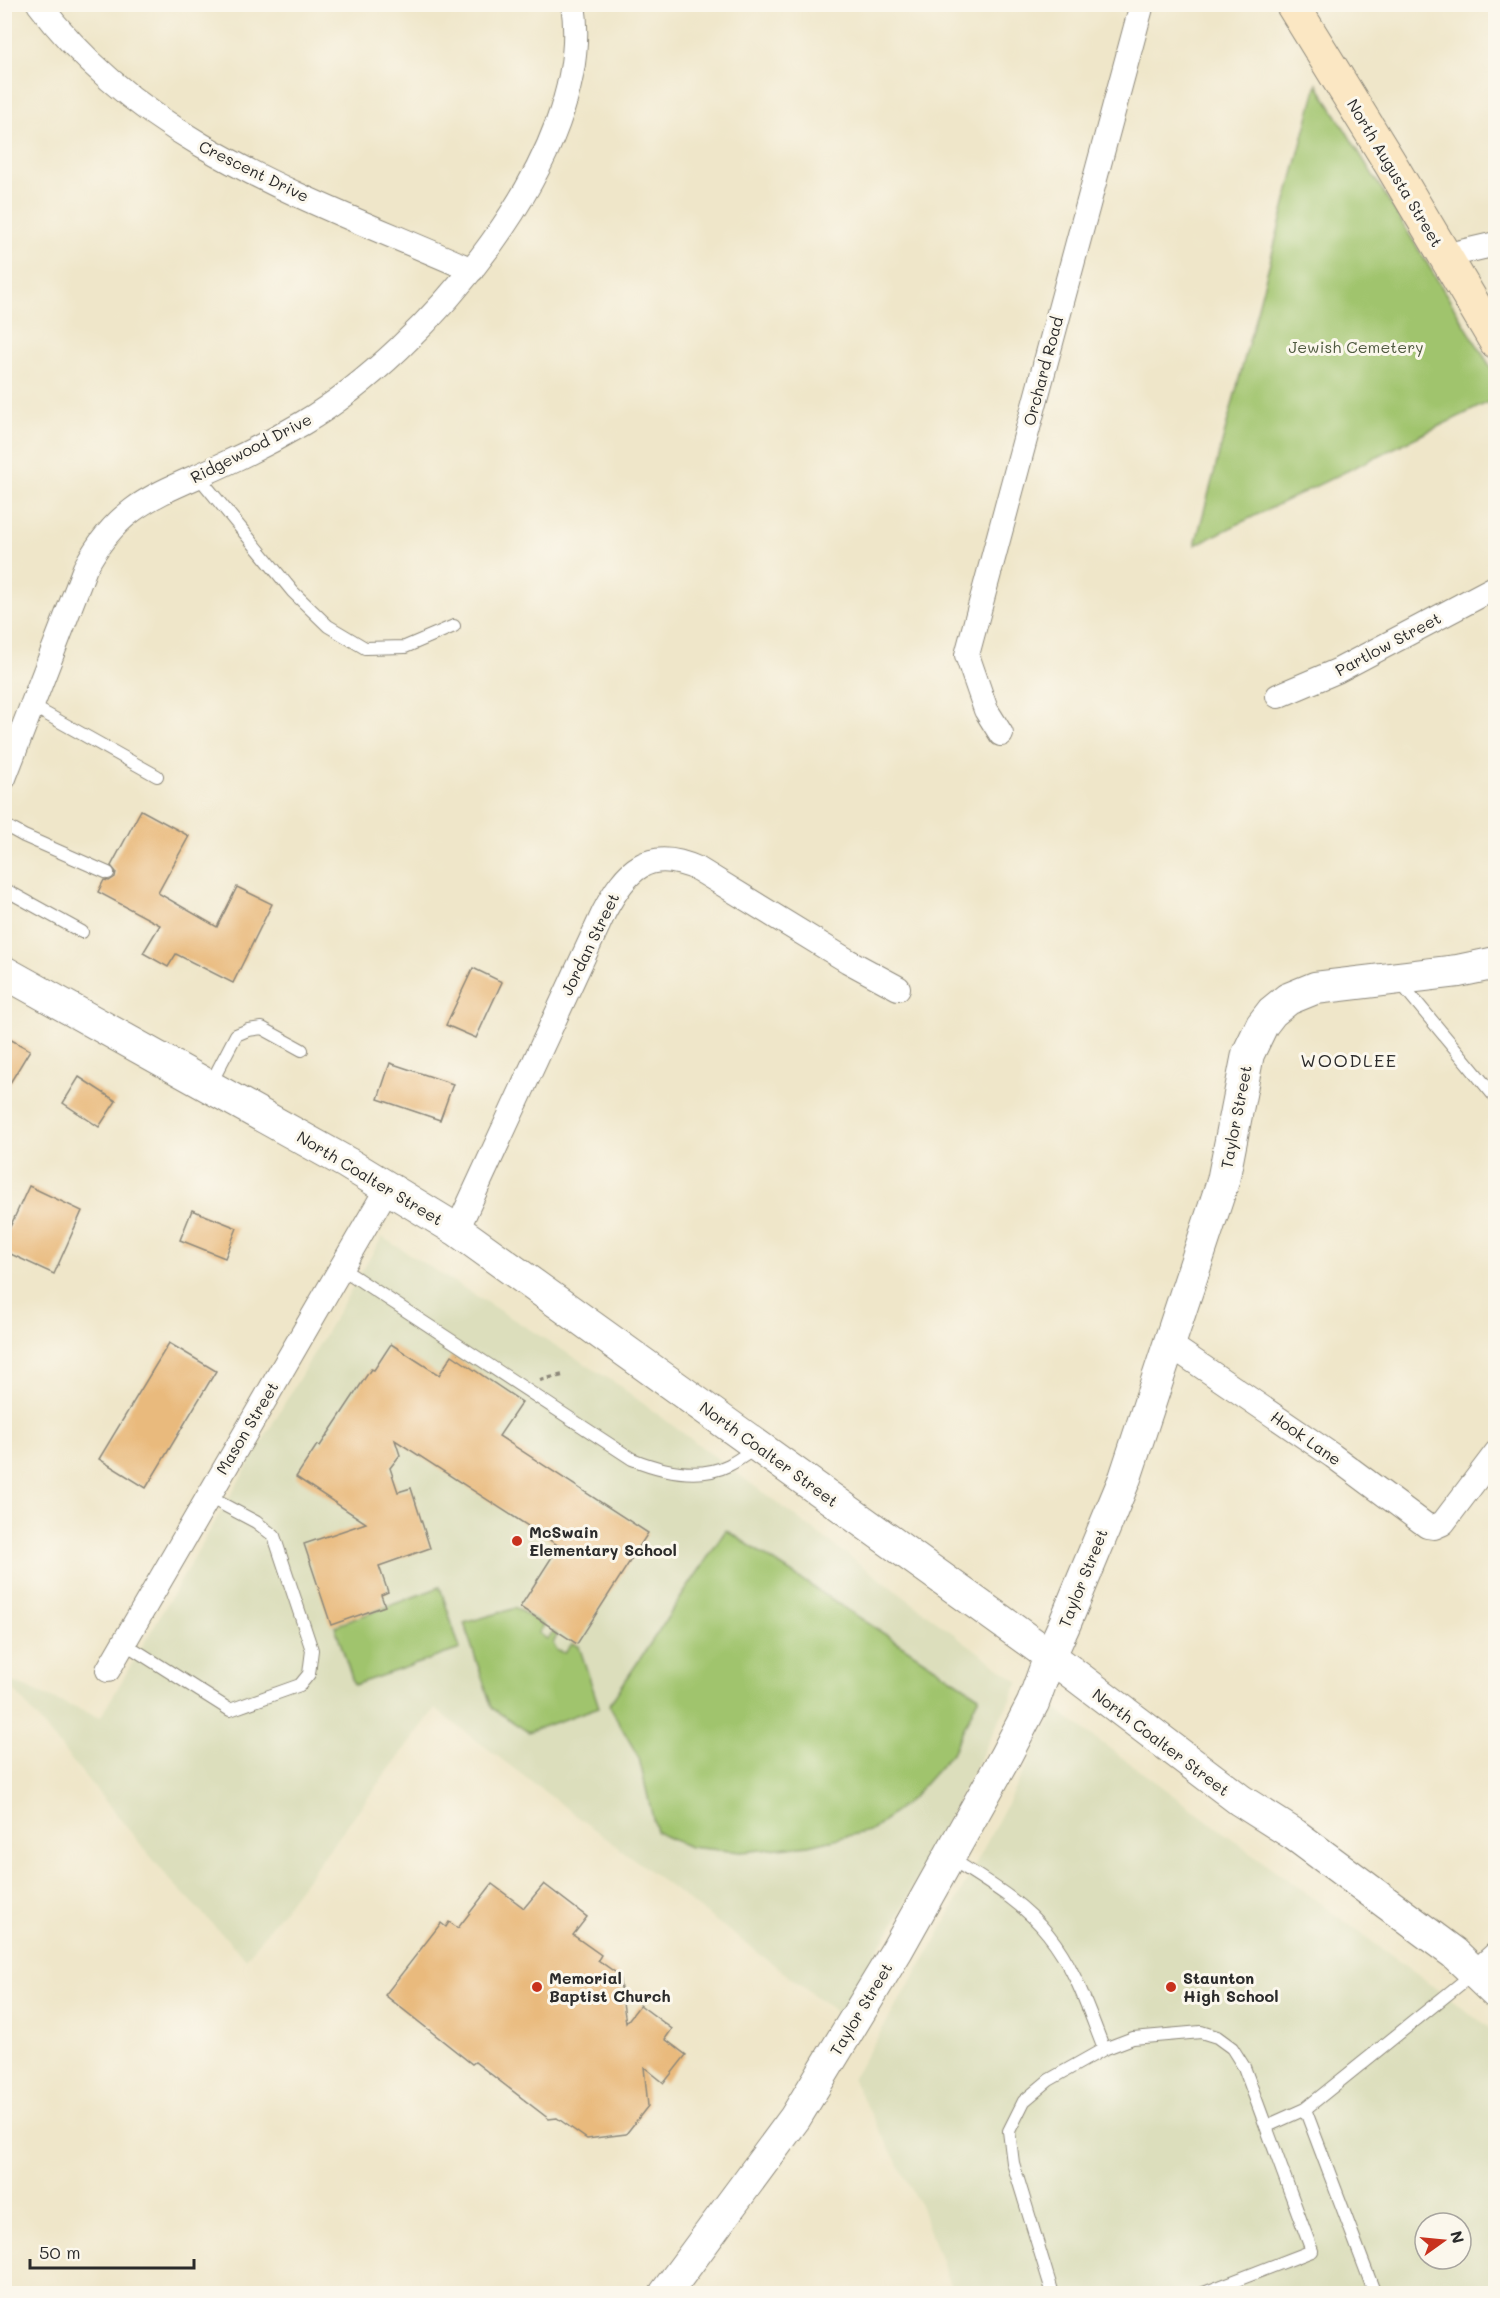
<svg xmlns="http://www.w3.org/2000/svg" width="1500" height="2298" font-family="Mali,sans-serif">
<rect width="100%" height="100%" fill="#fbf7ec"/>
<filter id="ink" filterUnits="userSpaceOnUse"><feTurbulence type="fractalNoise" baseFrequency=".0167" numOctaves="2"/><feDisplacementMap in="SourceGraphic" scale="12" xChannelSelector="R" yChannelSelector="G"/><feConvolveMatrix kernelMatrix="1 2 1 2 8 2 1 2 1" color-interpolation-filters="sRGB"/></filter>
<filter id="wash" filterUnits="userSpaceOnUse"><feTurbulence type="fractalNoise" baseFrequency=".008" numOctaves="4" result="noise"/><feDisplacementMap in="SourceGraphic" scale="24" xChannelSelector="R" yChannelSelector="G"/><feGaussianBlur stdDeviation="1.35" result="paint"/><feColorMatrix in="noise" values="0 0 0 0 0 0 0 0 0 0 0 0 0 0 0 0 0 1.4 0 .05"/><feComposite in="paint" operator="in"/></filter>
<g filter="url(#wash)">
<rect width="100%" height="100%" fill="#efe6c9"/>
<path fill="#dcdebc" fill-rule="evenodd" d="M382,1237L614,1382L1019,1682L899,1915L839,2014L435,1709L246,1959L170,1880L5,1679L100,1718Z
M1056,1709L1495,2032V2293H953L920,2205L852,2079L935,1942ZM1425,2223H1461V2259H1425Z"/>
<path fill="#a0c46d" stroke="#66784c" stroke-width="1.5" d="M1317,84L1495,374V399L1195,545Z
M726,1530L979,1696L952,1753L913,1797L873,1830L809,1845L741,1852L689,1847L656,1832L639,1758L609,1705Z
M440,1587L460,1649L354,1685L335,1626Z
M516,1608L543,1625L539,1633L547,1639L553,1632L557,1635L553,1644L558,1651L565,1653L572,1644L579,1646L599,1707L528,1732L492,1708L464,1623Z"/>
<g id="blocks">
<path fill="#e9ba7d" d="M141,810L189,836L158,893L217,927L237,887L272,904L233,983L176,954L168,967L143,953L160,925L98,892L104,880L109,881L115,877L116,872L111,866Z
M473,968L502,982L476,1038L446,1025Z
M4,1036L30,1050L4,1093Z
M390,1063L453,1084L440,1120L378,1099Z
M79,1077L116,1101L99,1127L63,1103Z
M29,1186L82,1211L54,1274L4,1251V1240Z
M192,1210L237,1228L225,1258L180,1240Z
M169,1343L216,1371L146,1488L99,1459Z
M391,1344L439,1375L452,1355L522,1402L499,1436L648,1533L577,1644L520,1607L559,1546L395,1440L400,1455L390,1468L398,1492L411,1488L430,1548L379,1566L388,1592L381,1595L385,1606L331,1625L304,1544L366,1523L296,1477L317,1445L320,1446L371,1369L374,1370Z
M492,1884L524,1908L544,1884L587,1917L573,1935L601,1955L598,1960L619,1975L626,2023L640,2005L672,2029L665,2039L686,2055L664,2083L644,2067L648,2106L626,2134L587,2139L557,2118L549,2119L475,2062L472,2064L385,1995L441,1923L446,1927L449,1922L458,1928Z"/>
</g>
</g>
<g filter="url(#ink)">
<use href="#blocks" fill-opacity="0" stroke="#8d887a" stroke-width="1.5"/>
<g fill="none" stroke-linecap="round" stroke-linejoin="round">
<g stroke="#8d887a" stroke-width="14">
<path id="service" d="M198,476L293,592L328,626L365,648L405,647L454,626
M32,706L157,776
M4,825L24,836L108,873
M4,889L82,932
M1399,981L1496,1098
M210,1085L236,1035L248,1030L262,1028L302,1050
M341,1268L632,1459C662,1471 699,1480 729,1465C739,1460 748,1453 757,1447
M124,1643L230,1710L300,1685L309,1674L312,1650L274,1536L256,1522L207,1496
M950,1858C984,1880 1022,1901 1048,1934C1075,1967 1088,2009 1104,2049
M1267,2126L1305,2109
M1053,2294L1013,2163L1009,2131L1024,2101L1049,2080L1104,2049L1133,2038L1201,2032L1217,2037L1232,2048L1244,2067L1312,2251L1201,2294
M1375,2294L1305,2109L1474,1973"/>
</g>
<g stroke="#8d887a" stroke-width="26">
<path id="minor" d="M39,4C147,148 314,200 472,270
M1444,256L1496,244
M1278,696L1337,671L1496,587
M1001,734L986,710L967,655L1142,4
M4,778L85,568C119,504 157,495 218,467C247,454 276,439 303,423C422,352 597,154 573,4
M457,1230L604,912C626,870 648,846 698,869L848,961L898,988
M1169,1344L1333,1456L1427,1526L1434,1527L1443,1523L1496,1453
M108,1670L388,1187
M1475,1973L1496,1954"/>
</g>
<g stroke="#8d887a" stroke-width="34">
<path id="tertiary" d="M4,972L347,1163L457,1230L1050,1656L1240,1800L1295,1835L1454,1953L1496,1993
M665,2294L795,2118L897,1950L1005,1757L1033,1703L1050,1656L1065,1623L1125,1478L1223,1181L1248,1054L1262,1025L1272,1012L1288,999L1315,988L1458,971L1496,963"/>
</g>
<g stroke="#8d887a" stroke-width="35">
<path id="secondary" d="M1292,4L1390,163L1496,342"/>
</g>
<path stroke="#8d887a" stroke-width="4" stroke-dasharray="4.5 4.5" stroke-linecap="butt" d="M540,1380L563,1375"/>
<use href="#service" stroke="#fff" stroke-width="12"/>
<use href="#minor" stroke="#fff" stroke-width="24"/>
<use href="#tertiary" stroke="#fff" stroke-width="32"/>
<use href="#secondary" stroke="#fbe7c3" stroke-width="33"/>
</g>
</g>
<g fill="#c8321e" stroke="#fbf7ec" stroke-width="2">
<circle cx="517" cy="1541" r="6"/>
<circle cx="537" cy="1987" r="6"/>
<circle cx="1171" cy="1987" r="6"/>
</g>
<g text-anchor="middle" stroke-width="6" stroke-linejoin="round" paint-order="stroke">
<g font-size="16" fill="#2b2b2b" stroke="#fbf7ec">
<text transform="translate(254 171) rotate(26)" y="6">Crescent Drive</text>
<text transform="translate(1395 173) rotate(59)" y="6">North Augusta Street</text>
<text transform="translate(1043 371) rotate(-75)" y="6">Orchard Road</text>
<text transform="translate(251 448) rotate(-27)" y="6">Ridgewood Drive</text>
<text transform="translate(1388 644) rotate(-28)" y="6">Partlow Street</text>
<text transform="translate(590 944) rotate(-64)" y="6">Jordan Street</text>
<text transform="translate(1236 1117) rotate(-79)" y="6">Taylor Street</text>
<text transform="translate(370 1178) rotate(31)" y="6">North Coalter Street</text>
<text transform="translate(247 1428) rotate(-59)" y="6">Mason Street</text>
<text transform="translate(1306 1438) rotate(35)" y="6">Hook Lane</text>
<text transform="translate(769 1454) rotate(36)" y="6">North Coalter Street</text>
<text transform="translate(1083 1578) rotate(-68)" y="6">Taylor Street</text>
<text transform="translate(1161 1742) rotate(37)" y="6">North Coalter Street</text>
<text transform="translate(861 2009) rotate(-59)" y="6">Taylor Street</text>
</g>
<g font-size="16" fill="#4e593f" stroke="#fbf7ec">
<text x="1356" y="353">Jewish Cemetery</text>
</g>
<g font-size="16" font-weight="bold" fill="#2b2b2b" stroke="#fbf7ec" text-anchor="start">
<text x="529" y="1538">McSwain<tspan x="529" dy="18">Elementary School</tspan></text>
<text x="549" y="1984">Memorial<tspan x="549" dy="18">Baptist Church</tspan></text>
<text x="1183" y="1984">Staunton<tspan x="1183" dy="18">High School</tspan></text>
</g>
<g font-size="18" letter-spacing="1.5" fill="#2b2b2b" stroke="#fbf7ec">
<text x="1349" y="1067">WOODLEE</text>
</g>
</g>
<rect width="1500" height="2298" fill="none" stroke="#fbf7ec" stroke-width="24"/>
<g transform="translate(1443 2241) rotate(75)"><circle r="28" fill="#fbf7ec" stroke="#a8a59f" stroke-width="1.5"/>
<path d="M0-4.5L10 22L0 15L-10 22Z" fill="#c8321e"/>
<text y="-9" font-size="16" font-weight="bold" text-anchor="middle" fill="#2b2b2b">N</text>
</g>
<path d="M30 2259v9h164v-9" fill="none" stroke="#2b2b2b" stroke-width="3"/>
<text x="39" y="2259" font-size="18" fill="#2b2b2b" stroke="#fbf7ec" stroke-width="4.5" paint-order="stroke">50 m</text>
</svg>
